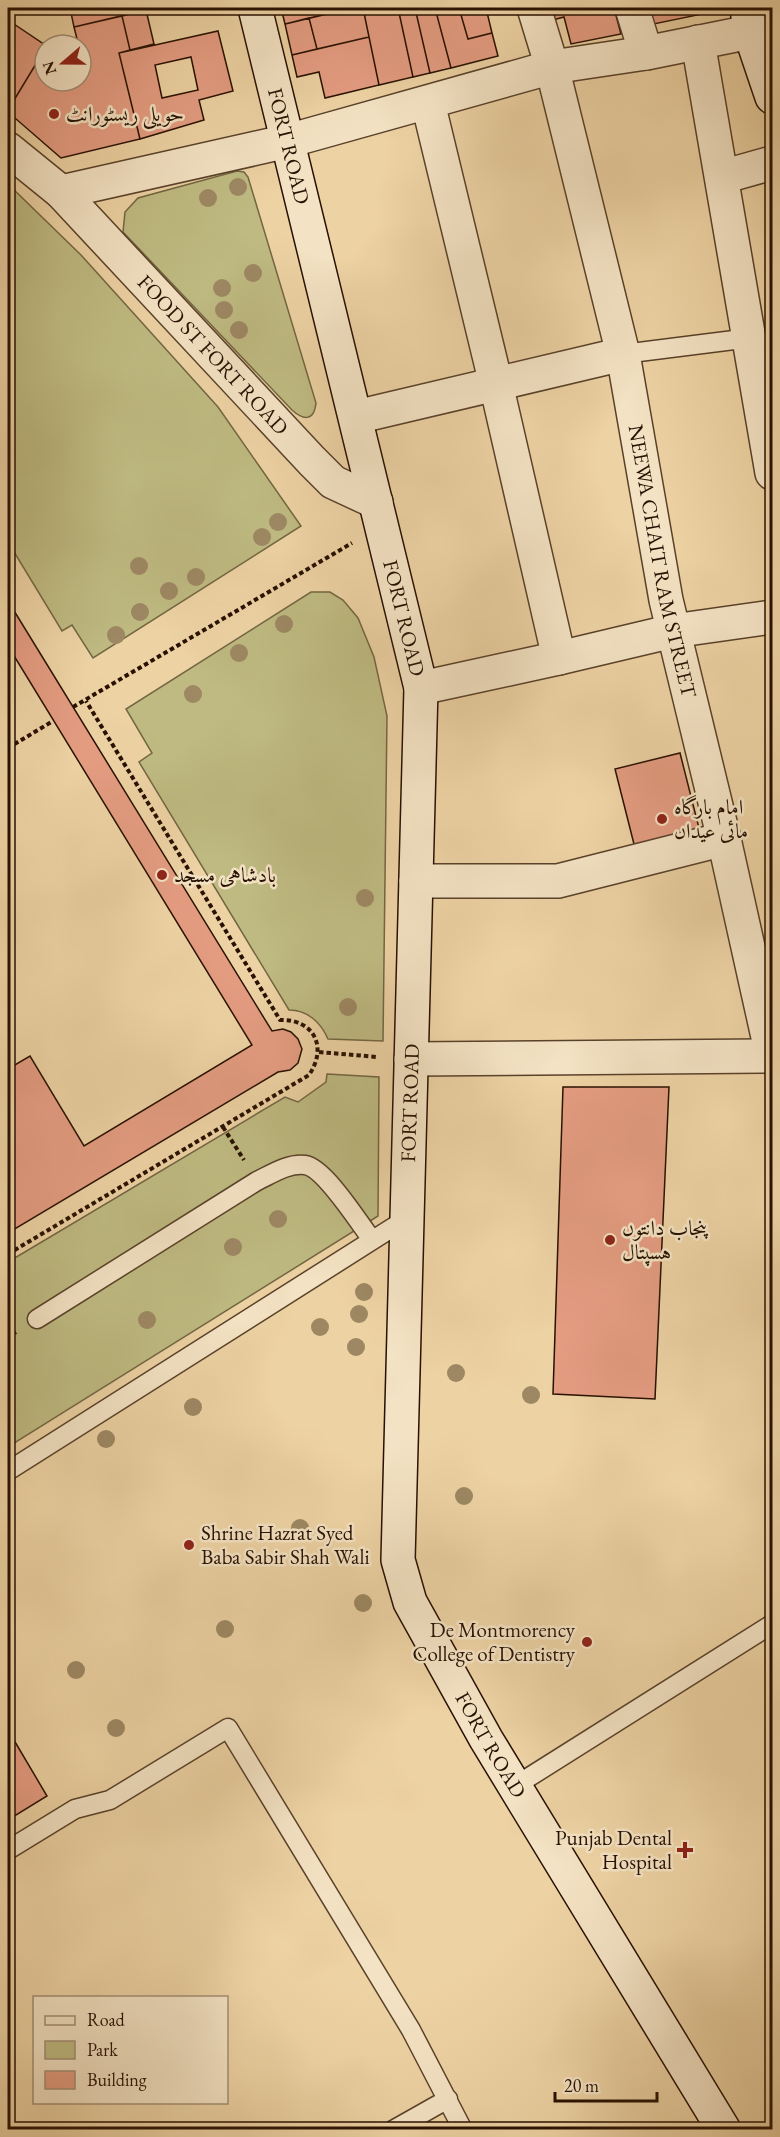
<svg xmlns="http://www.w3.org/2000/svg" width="780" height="2137" font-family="'EB Garamond',Amiri,serif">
<rect width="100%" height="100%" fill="#edd2a3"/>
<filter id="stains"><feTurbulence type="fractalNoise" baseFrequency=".00333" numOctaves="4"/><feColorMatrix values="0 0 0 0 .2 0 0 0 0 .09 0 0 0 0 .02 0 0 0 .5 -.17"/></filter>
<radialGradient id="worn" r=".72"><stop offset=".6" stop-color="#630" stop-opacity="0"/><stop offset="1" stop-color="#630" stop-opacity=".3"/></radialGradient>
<path fill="#beba81" stroke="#736642" stroke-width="1.5" d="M237,171L244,172L248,177L316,403C314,422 303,420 292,410L123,232L125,212L138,198Z
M8,184L81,255L218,407L301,526L93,658L72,625L62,631L8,542Z
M311,592H330L343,600L358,618L374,657L387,716L383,1041L328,1039C321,1023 308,1010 289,1010L139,762L152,753L126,709Z
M327,1074L379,1077L378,1216L8,1447V1262L285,1097L298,1102L326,1082Z"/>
<path fill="#e49c81" stroke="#281102" stroke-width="1.5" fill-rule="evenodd" d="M70,8H145L146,10L74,27Z
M281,8H343L344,10L285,24Z
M354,8H363L369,37L317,49L309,18Z
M363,8H398L413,77L379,85Z
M398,8H415L430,73L413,77Z
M415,8H435L451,68L430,73Z
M435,8H459L468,39L492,33L498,56L451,68Z
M459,8H486L492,33L468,39Z
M541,8H614L621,34L571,44L564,17L545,22Z
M638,8H712V12L644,26Z
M762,8H772V29L763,30Z
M146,10L154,44L130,50L122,16Z
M122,16L130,50L119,53L140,139L61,158L8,112V110L45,49V81H81V45H76L78,43L74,27Z
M309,18L317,49L292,55L285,24Z
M8,20L45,45V49L8,110Z
M218,31L233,91L199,100L204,120L140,139L119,53ZM191,57L198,90L162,98L155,65Z
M369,37L379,85L325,98L319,72L297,77L292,55Z
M8,601L272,1031L283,1029L291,1032L298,1039L302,1049L298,1063L290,1070L278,1072L8,1233V1069L30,1056L84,1146L252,1045L8,646Z
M680,753L702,840L637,856L615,769Z
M563,1087H669L655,1399L553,1394Z
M8,1730L47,1796L8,1820Z"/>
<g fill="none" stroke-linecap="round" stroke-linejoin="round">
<g stroke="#59412a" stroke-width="21">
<path id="lane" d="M623,354L750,338
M37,1319L257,1181C272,1174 288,1163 305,1165C324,1167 360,1224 372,1240
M8,1471L406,1219
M515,1786L772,1624
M8,1850L75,1809L110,1800L228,1728L411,2030L463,2130
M393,2130L448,2099"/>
</g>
<g stroke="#59412a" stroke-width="36">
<g id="street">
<path id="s1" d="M534,8L552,67L623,354L666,600L724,839L772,1055"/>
<path d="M632,8L646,53"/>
<path d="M698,42L772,473"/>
<path d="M428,103L496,384L559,658"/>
<path id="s2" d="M8,149L61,192L312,461L333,482L376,502"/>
<path d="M722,177L772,163"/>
<path d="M61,192L288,141L552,67L646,53L750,32"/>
<path d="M356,417L623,354"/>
<path d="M421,688L559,658L673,631L772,617"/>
<path d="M416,881H558L724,839"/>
<path d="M411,1059L772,1056"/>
</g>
</g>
<g stroke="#281102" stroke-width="36">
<g id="secondary">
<path id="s3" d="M255,8L421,688L398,1560L410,1602L486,1739L724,2130"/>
<path d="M747,8L750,32L772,97"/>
</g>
</g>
<path stroke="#281102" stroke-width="4" stroke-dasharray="4.5 3" stroke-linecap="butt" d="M73,707L352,543
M8,748L53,721
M319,1052L377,1057
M223,1127L244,1160
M8,1254L309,1075C328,1047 314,1019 280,1020L86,701
M8,1337L16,1332"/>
<use href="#lane" stroke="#f3e2c3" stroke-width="18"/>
<use href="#street" stroke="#f3e2c3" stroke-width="33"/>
<use href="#secondary" stroke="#f3e2c3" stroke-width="33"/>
</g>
<g fill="#9d8863">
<circle cx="238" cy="187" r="9"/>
<circle cx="208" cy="198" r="9"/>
<circle cx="253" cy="273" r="9"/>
<circle cx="222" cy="288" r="9"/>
<circle cx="224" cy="310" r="9"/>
<circle cx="239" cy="330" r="9"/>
<circle cx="278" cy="522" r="9"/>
<circle cx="262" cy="537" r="9"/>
<circle cx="139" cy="566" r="9"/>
<circle cx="196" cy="577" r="9"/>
<circle cx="169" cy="591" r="9"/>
<circle cx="140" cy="612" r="9"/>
<circle cx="284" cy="624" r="9"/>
<circle cx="116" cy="635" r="9"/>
<circle cx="239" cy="653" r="9"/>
<circle cx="193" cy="694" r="9"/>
<circle cx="365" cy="898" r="9"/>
<circle cx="348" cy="1007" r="9"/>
<circle cx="278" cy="1219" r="9"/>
<circle cx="233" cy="1247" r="9"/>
<circle cx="364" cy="1292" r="9"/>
<circle cx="359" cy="1314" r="9"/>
<circle cx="147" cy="1320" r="9"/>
<circle cx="320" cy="1327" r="9"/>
<circle cx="356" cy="1347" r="9"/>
<circle cx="456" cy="1373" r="9"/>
<circle cx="531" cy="1395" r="9"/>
<circle cx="193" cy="1407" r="9"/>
<circle cx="106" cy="1439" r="9"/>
<circle cx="464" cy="1496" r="9"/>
<circle cx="300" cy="1528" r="9"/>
<circle cx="363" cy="1603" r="9"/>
<circle cx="225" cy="1629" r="9"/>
<circle cx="76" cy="1670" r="9"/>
<circle cx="116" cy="1728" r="9"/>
</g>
<g fill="#8f2418" stroke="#f3e2c3" stroke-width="2">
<circle cx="54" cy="114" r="6"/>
<circle cx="662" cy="819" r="6"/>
<circle cx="162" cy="875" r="6"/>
<circle cx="610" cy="1240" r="6"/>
<circle cx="189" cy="1545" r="6"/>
<circle cx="587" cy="1642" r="6"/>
<path d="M682 1841h6v6h6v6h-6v6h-6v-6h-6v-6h6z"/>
</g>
<g text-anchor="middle" stroke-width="5" stroke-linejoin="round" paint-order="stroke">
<g font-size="21" fill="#281102" stroke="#f3e2c3" text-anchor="start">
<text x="66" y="121">حویلی ریسٹورانٹ</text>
<text x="674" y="814">امام بارگاہ<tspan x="674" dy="24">مائی عیداں</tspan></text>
<text x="174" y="882">بادشاہی مسجد</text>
<text x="622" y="1235">پنجاب دانتوں<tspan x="622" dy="24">ہسپتال</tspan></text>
<text x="201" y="1540">Shrine Hazrat Syed<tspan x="201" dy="24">Baba Sabir Shah Wali</tspan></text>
<text x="575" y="1637" text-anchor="end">De Montmorency<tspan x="575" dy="24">College of Dentistry</tspan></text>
<text x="672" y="1845" text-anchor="end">Punjab Dental<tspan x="672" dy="24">Hospital</tspan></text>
</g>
<g font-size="21" fill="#281102" stroke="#f3e2c3">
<text dy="7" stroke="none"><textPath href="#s3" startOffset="142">FORT ROAD</textPath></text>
<text dy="7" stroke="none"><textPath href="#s2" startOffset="291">FOOD ST FORT ROAD</textPath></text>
<text dy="7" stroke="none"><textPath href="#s1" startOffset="568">NEEWA CHAIT RAM STREET</textPath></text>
<text dy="7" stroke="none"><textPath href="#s3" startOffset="628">FORT ROAD</textPath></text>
<text transform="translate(410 1103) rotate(-88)" y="7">FORT ROAD</text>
<text dy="7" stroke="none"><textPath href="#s3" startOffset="1780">FORT ROAD</textPath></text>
</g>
</g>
<rect width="780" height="2137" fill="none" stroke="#edd2a3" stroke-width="30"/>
<rect x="9" y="9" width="762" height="2119" fill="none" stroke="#281102" stroke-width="3"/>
<rect x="15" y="15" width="750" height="2107" fill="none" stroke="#281102" stroke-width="1.5"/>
<rect x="33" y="1996" width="195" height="108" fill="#f3e2c3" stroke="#a28e76" stroke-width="1.5"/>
<rect x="45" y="2016" width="30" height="9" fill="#f3e2c3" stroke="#a28e76" stroke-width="1.5"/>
<text x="87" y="2026" font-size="18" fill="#281102">Road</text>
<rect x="45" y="2041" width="30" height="18" fill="#beba81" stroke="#a28e76" stroke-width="1.5"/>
<text x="87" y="2056" font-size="18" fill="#281102">Park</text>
<rect x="45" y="2071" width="30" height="18" fill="#e49c81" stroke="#a28e76" stroke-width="1.5"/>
<text x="87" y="2086" font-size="18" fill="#281102">Building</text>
<g transform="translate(63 63) rotate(250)"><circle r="28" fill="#f3e2c3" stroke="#a28e76" stroke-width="1.5"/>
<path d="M0-4.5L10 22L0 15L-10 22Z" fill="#8f2418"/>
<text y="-9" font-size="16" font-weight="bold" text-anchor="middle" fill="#281102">N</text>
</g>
<path d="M555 2092v9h102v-9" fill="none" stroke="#281102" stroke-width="3"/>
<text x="564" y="2092" font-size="18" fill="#281102" stroke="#f3e2c3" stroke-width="4.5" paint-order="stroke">20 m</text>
<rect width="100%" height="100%" filter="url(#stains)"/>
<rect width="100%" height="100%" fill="url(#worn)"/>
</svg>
